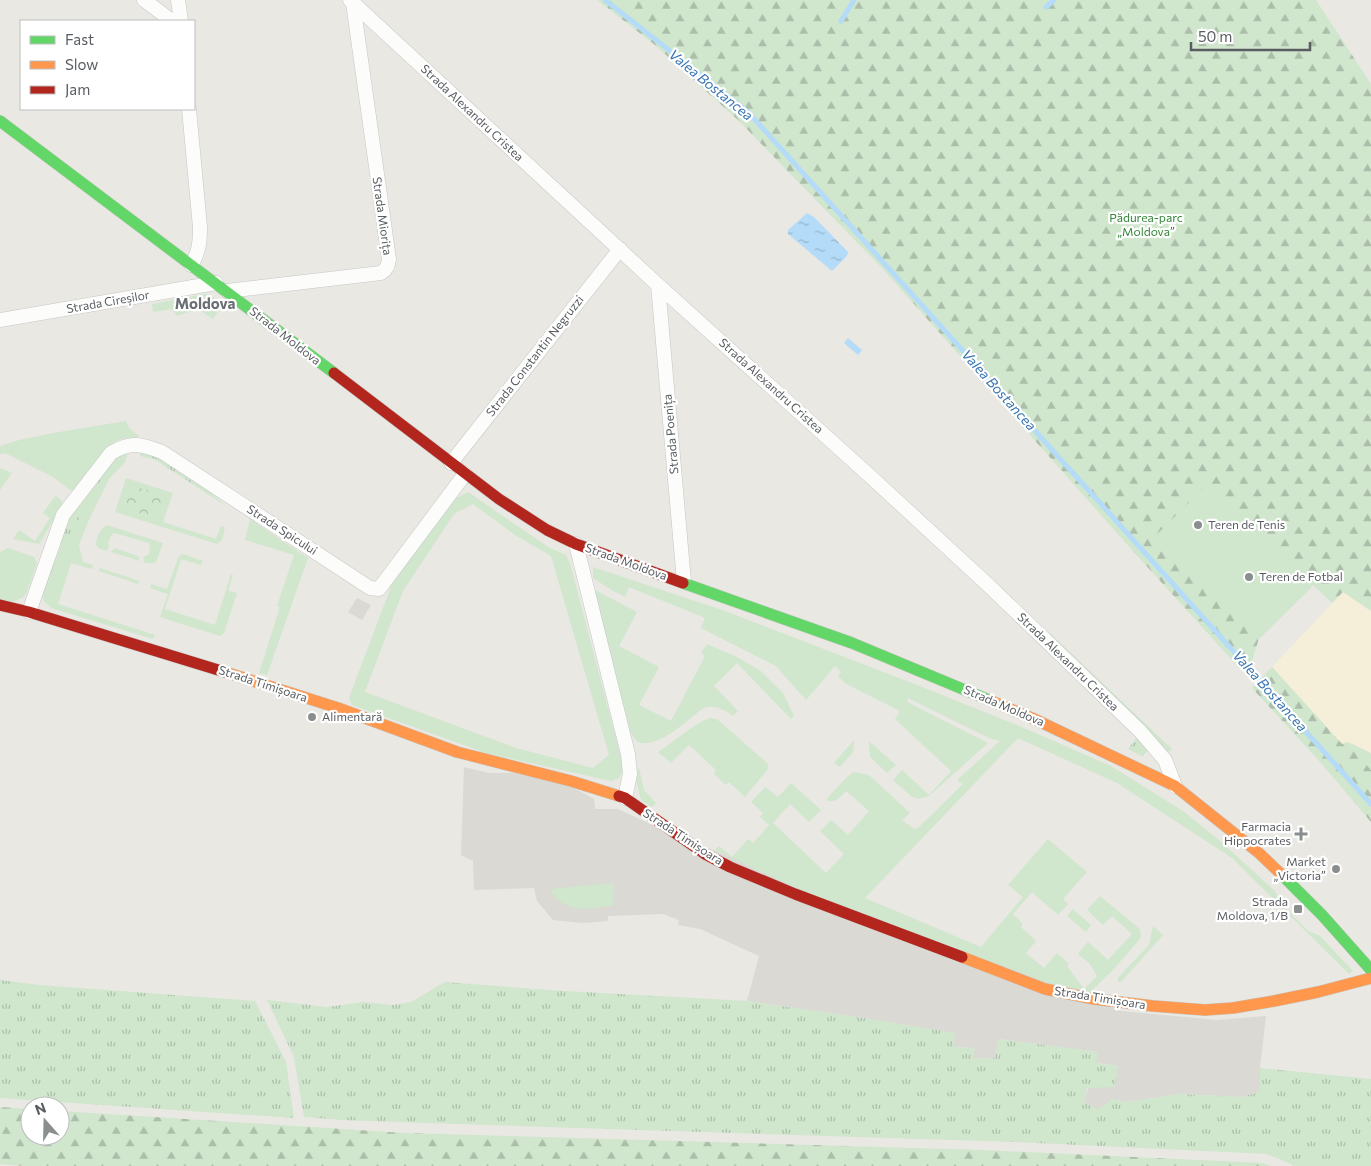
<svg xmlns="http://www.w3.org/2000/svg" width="1371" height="1166" font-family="Commissioner,sans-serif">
<defs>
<pattern id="grass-tufts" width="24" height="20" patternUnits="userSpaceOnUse" patternTransform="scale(1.25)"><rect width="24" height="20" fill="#d0e6cd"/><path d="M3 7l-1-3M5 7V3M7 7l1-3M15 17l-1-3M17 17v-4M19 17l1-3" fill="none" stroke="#acbeaa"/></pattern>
<pattern id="forest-firs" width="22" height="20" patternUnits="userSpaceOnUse" patternTransform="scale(1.25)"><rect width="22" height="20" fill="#d0e6cd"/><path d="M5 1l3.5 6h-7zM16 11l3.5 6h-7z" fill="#acbeaa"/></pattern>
<pattern id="park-crowns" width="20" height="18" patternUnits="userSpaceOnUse" patternTransform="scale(1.25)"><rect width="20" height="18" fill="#d0e6cd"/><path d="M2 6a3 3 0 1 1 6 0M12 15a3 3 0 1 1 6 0" fill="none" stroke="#acbeaa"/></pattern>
<pattern id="water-ripples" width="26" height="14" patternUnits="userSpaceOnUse" patternTransform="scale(1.25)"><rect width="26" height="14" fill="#b4dbf7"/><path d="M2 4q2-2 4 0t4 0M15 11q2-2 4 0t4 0" fill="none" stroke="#95b5cb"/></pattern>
</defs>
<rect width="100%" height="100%" fill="#e9e8e3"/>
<path fill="#f5efda" d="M1343,592L1371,611V770L1348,743L1342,744L1272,667Z"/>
<path fill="#dad9d4" d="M357,598L371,605L362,620L348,612Z
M464,767L489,773H513L568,785L594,799L595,809H618L663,830L1121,1011L1217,1020L1266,1016L1260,1068V1092L1240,1097L1180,1094L1126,1102L1112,1099L1099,1110L1084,1103L1088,1088L1118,1066L1096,1063L1097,1052L999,1039L995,1058L972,1059L975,1048L953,1047L954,1033L870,1019L747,1001L759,956L700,929L678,925L679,920L663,914L608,916V921L582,923L553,920L537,901L534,888L474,890L473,861L461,855Z"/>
<path fill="url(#grass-tufts)" d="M141,449C174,462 200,483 226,506L154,459L140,456Z
M115,455H120L41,594L61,546L60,534L61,526Z
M1137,737L1147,747V752L1142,756L1128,749Z
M0,980L39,985L255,1001L286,1062L294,1118L0,1098Z
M445,982L547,990L747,1001L870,1019L955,1033L953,1047L975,1048L973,1059L995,1058L999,1039L1098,1052L1096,1063L1118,1066L1115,1087L1087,1088L1084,1103L1099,1109L1112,1099L1126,1102L1180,1094L1240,1097L1260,1092V1068L1371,1079V1166H1293L1291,1164L1267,1154L1016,1142L547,1127L342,1120L304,1117L294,1057L267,1000L327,1007L363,1002L392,1005L411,1002Z"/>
<path fill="url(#forest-firs)" d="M597,0H1316L1371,84V611L1343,592L1332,603L1313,585L1259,638L1252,661L1242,671L1132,550L882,268L738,120L655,45Z
M1272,667L1342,744L1348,742L1371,770V822L1321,763L1252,688Z
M0,1107L30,1109V1136H60V1111L405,1133L982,1150L1263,1163L1271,1166H22L0,1164Z"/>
<path fill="url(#park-crowns)" d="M129,484L166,495L158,519L122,508Z"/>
<path fill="#d0e6cd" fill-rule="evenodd" d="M205,294C213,296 217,299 222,305L213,319L198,309L177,316L172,309L153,312L152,304Z
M126,421L129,428L139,436L136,438C126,437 119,439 111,444L77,490H70L53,477L5,453L0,454V446L19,440L53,433Z
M128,452L125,462L109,479L88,522L79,545L83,562L93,565L92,569L71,563L58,604L155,635L153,639L51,608L44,601L41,594L88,501L105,473L120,455Z
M0,468L12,473L0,490Z
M126,478L173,493L163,522L216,539L221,526L225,527L222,540L217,544L115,512ZM129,485L165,495L158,519L122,508Z
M1208,484L1311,588L1259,639L1156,535Z
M468,492L548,547L566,555L570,563L624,769L619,778L611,781L486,753L352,705L349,698L395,576L446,509L456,498ZM473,504L515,535L551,556L609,755L593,768L516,748L365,692L403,591L454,514Z
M56,495L62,501V506L39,544L13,539L19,530L35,541L50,518L43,513Z
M250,519L308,558L267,675L259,673L280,607L277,606L294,555L245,540Z
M107,525L163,543L156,562L154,563H145L143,557L149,554L150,546L149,543L115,533L112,534L108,543L109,546L107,551L98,548L96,545C96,538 100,528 107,525Z
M8,548L34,557L37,564L26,594L23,597L13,602L0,599V553L2,551Z
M115,548L138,556L140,561L111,552Z
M183,554L203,561L201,565L181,559L165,609L215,625L231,574L233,575L228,591L237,593L224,633L220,636L160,617L168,594L150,588L151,584L167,589L179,556Z
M593,567L725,611L917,685L1024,728L1111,766L1183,811L1220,841L1275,891L1279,902L1308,931L1320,936L1353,971L1349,974L1232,858L1117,783L1018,738L865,898L981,947L1023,897L1008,885L1048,839L1087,872L1063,899L1068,904L1058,915L1032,892L1013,914L1023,924L1021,927L1036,941L1026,953L1044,968L1057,953L1069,964L1067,966L1084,989L1097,976L1090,964L1078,954L1088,942L1108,960L1132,934L1112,916L1103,925L1087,910L1100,896L1140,929L1141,938L1112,971L1089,993L1062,988L813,896L715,850L719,846L732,857L748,839L753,843L769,825L760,817L763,813L751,802L765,787L778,797L791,783L821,810L809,822L790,804L773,823L826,873L844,854L820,831L831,820L848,835L869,811L846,791C841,796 836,803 828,801L827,798L830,795L848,776L854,772L869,775L910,813L902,820L914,829L919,827L963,784L957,780L1000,741L989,738L908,698L907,702L988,743L929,796L919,799L912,797L893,780L902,770L929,795L951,771L895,719L900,711L846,684L838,676L841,672L835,666L806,700L776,666L701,628L705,618L629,587L625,597L613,591L593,578Z
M100,568L140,581L138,584L99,571Z
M593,589L637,612L619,646L659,667L639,705L671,721L705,656L701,653L707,644L739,658L762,672L783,693L794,716L791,719L737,663L714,686L738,711L733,716C727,711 717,706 708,707C702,708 697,713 692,717C680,727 657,746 641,743C636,742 633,736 630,732Z
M1050,633L1172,749L1169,752L1048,635Z
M710,718L717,719L768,764V769L745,797L729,782L726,785L714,774L716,770L689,745L671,763L658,752C674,742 693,724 710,718Z
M854,740L853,752L840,767L834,763Z
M869,741L896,765L887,773L870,757Z
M1348,742L1369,752L1371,754V770Z
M639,768L644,790L656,803L652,807L641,800L634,772Z
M613,883L614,892L613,905C589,910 563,914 550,889Z
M1073,909L1091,925L1086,932L1067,916Z
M1153,926L1163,935L1120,983L1117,979L1149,945Z"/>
<path fill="url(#water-ripples)" d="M807,213L814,217L848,252L847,256L832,271L788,234V230Z
M848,338L862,350L858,355L844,343Z"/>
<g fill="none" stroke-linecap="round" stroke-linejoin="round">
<path stroke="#b4dbf7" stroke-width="5" d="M605,0L748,112L1371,804
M1046,7L1054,0
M841,21L854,0"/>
<g stroke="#c6c6c5" stroke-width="15">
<path id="street" d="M144,0L172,21
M178,0L181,21
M350,0L658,285L871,477L986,583L1140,731L1165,760L1175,786
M189,109L200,227C200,242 199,253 191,265
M658,285L684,582
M227,291L381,273C387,269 388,266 389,259L353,3
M0,320L216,283
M451,463L620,249
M576,544L628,754L630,774L625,798
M29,612L63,515L111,453C131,441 141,444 162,452L370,588L379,589L465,474"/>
</g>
<g stroke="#c5c5c3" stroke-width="12">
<path id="fast" d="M0,121L334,373
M683,583L852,643L989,700
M1283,876L1322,915L1371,970"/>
</g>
<g stroke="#c5c5c3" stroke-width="12">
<path id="slow" d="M228,673L338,708L457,752L571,781L619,796
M989,700L1032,718L1175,786L1259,853L1283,876
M962,957L1045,989L1094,999L1153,1006L1205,1010L1233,1008L1274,1001L1318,992L1371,978"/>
</g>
<g stroke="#c5c5c3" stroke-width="12">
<path id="jam" d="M334,373L499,499L547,530L576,544L683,583
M0,605L29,612L228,673
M619,796L625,798L705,854L730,867L795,894L962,957"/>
</g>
<use href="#street" stroke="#fcfcfb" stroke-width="14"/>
<use href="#fast" stroke="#63d668" stroke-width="11"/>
<use href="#slow" stroke="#ff974d" stroke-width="11"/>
<use href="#jam" stroke="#b3261e" stroke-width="11"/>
</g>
<g fill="#8b8e8e" stroke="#fff" stroke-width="2">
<circle cx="1198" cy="525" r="5"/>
<circle cx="1249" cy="577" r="5"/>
<circle cx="312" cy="717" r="5"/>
<path d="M1298.5 826.5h5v5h5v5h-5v5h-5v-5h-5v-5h5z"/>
<circle cx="1336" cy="869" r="5"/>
<rect x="1293" y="904" width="10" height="10" rx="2.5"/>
</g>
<g text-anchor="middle" stroke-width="4.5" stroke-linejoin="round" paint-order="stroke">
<g font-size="12" fill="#595d61" stroke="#fff">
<text transform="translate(472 113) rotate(43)" y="4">Strada Alexandru Cristea</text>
<text transform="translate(382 216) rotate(82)" y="4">Strada Miorița</text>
<text transform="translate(108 302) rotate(-10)" y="4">Strada Cireșilor</text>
<text transform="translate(285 336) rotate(38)" y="4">Strada Moldova</text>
<text transform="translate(535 356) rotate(-52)" y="4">Strada Constantin Negruzzi</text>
<text transform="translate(771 386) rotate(42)" y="4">Strada Alexandru Cristea</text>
<text transform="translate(671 434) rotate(-95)" y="4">Strada Poenița</text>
<text transform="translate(282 530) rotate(33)" y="4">Strada Spicului</text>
<text transform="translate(626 562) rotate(20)" y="4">Strada Moldova</text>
<text transform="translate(1068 662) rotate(44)" y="4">Strada Alexandru Cristea</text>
<text transform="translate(263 684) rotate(18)" y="4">Strada Timișoara</text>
<text transform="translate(1004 706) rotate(23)" y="4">Strada Moldova</text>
<text transform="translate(683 837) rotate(33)" y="4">Strada Timișoara</text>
<text transform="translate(1100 998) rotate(9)" y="4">Strada Timișoara</text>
</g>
<g font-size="12" fill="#338636" stroke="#fff">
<text x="1146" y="222">Pădurea-parc<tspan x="1146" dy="14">„Moldova”</tspan></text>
</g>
<g font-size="12" fill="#595d61" stroke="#fff" text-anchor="start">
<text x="1208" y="529">Teren de Tenis</text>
<text x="1259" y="581">Teren de Fotbal</text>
<text x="322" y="721">Alimentară</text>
<text x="1291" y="831" text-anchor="end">Farmacia<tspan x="1291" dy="14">Hippocrates</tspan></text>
<text x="1326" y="866" text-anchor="end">Market<tspan x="1326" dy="14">„Victoria”</tspan></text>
<text x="1288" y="906" text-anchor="end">Strada<tspan x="1288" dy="14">Moldova, 1/B</tspan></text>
</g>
<g font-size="14" font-style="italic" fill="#3a76b2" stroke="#fff">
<text transform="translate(711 85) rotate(39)" y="5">Valea Bostancea</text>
<text transform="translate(999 390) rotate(48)" y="5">Valea Bostancea</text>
<text transform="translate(1270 691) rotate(48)" y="5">Valea Bostancea</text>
</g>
<g font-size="15" font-weight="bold" fill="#6a6f73" stroke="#fff">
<text x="205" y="309">Moldova</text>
</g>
</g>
<rect x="20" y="20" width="175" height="90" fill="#ffffff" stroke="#bdbec0"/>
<rect x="30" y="36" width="25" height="8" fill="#63d668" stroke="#bdbec0"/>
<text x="65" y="45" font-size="15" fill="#595d61">Fast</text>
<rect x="30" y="61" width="25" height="8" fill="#ff974d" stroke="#bdbec0"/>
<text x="65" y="70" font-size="15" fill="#595d61">Slow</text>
<rect x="30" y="86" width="25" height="8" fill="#b3261e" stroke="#bdbec0"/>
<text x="65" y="95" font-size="15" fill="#595d61">Jam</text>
<g transform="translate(45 1121) rotate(340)"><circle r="24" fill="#ffffff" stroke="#bdbec0"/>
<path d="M0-4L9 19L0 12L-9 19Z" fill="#8b8e8e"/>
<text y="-8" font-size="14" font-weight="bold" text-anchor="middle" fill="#595d61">N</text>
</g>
<path d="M1191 42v8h119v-8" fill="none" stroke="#595d61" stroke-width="2.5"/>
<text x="1198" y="42" font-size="15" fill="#595d61" stroke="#ffffff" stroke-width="4" paint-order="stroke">50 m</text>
</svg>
